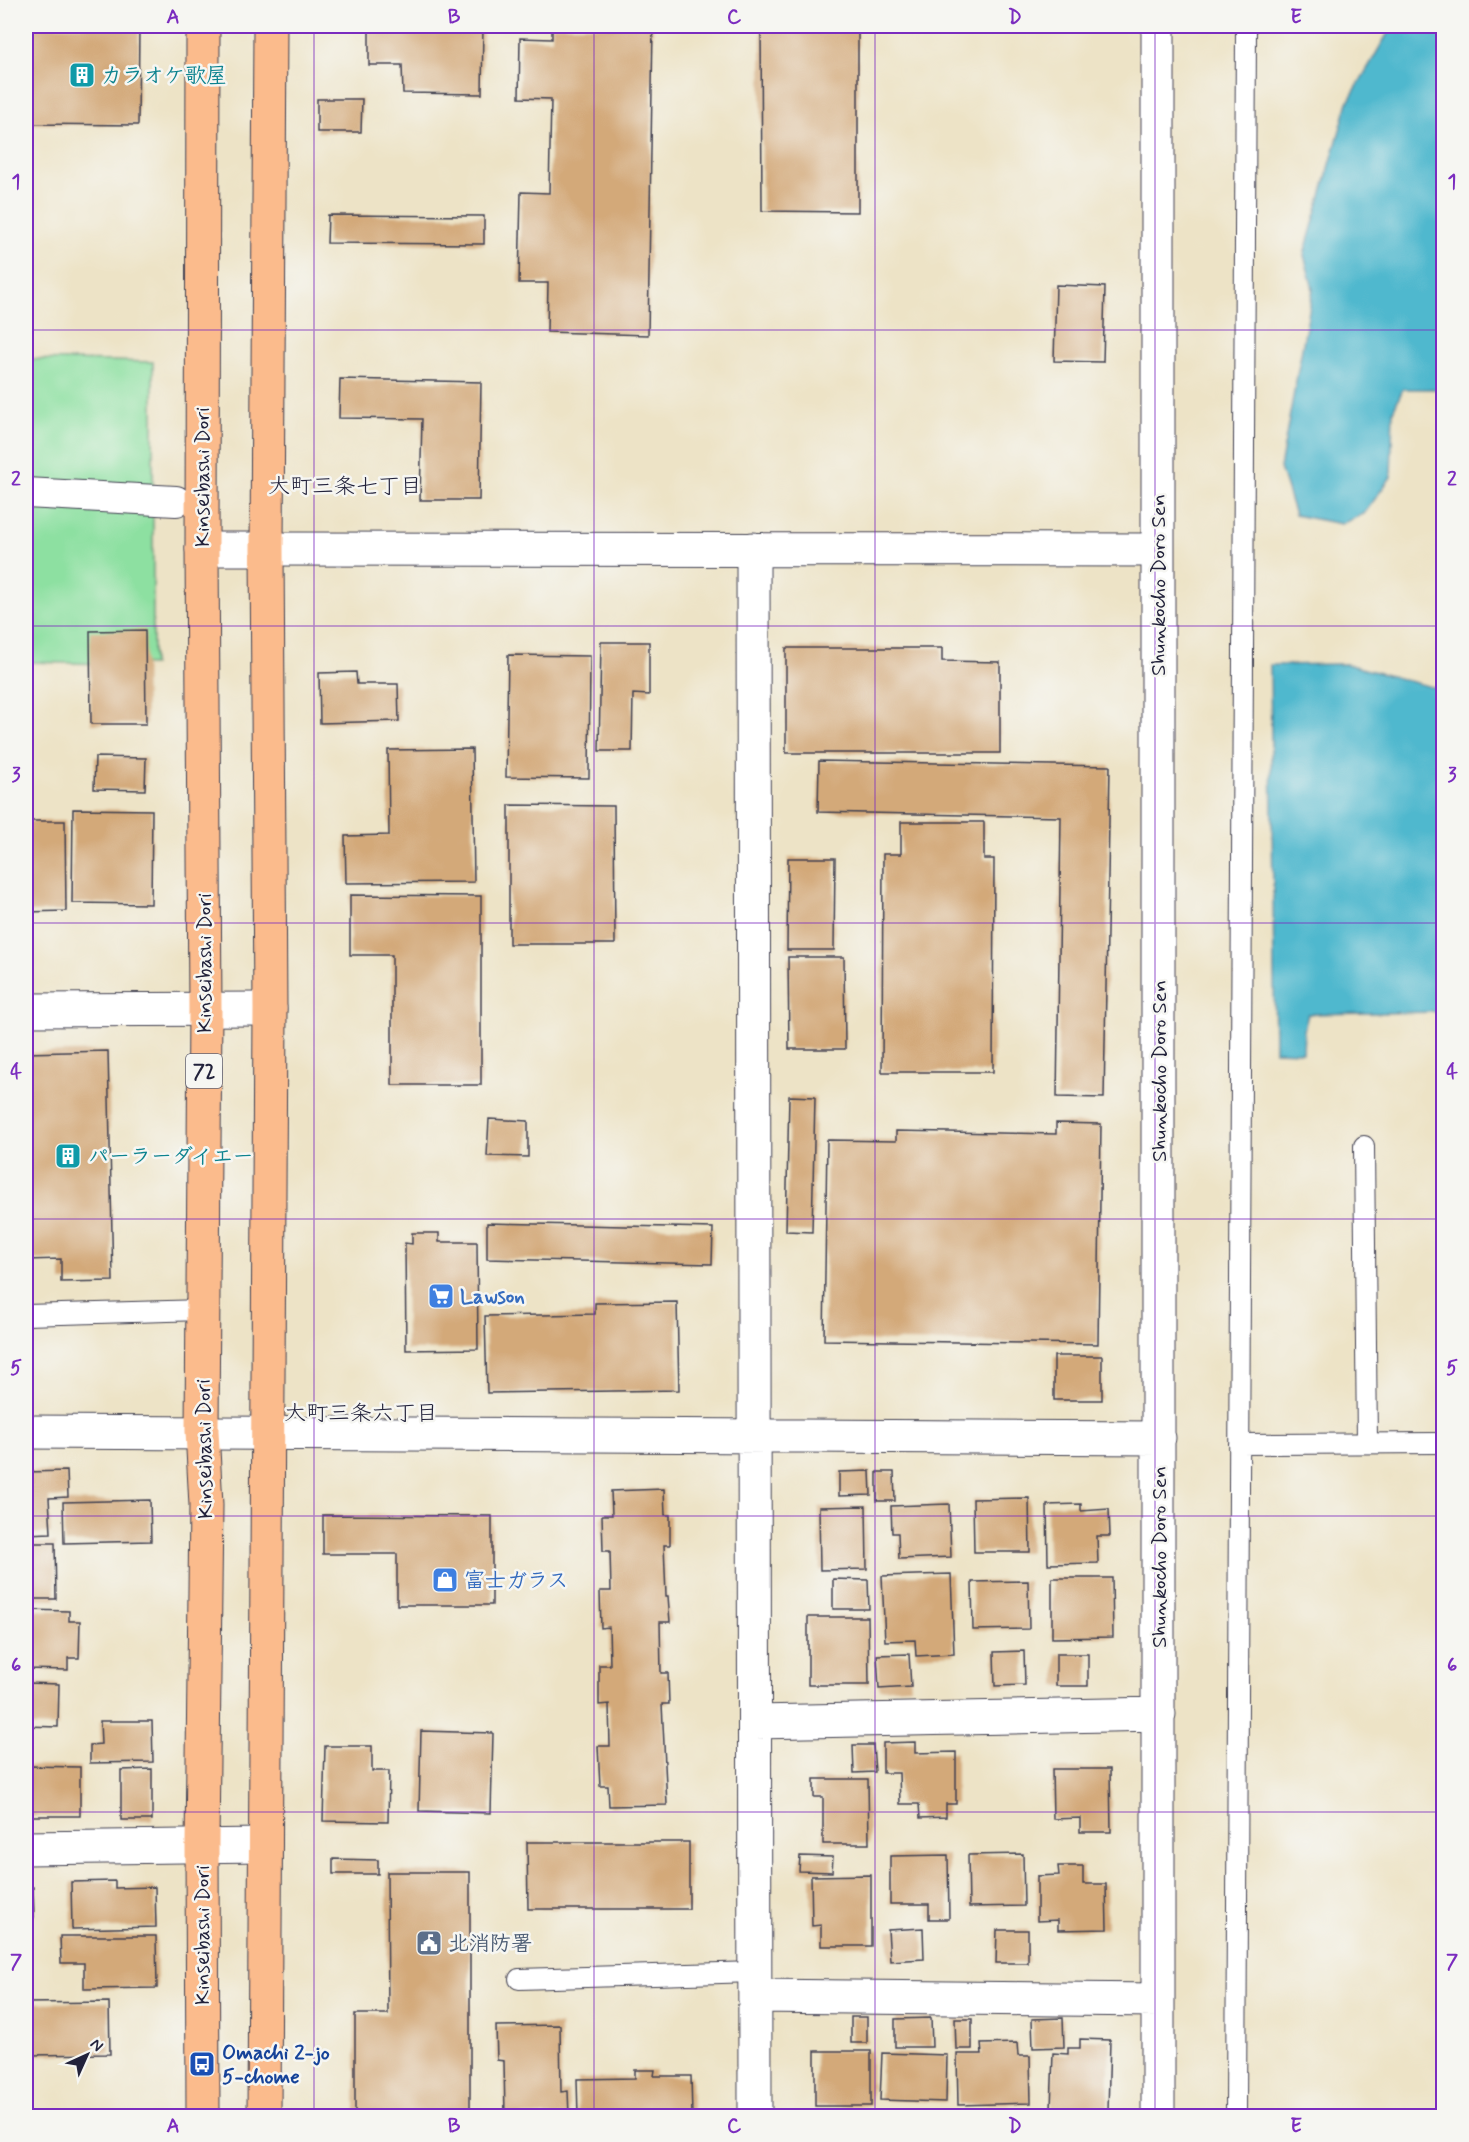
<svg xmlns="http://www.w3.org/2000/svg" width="1469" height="2142" font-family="Mynerve,'Klee One',sans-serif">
<rect width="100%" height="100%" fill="#f6f6f2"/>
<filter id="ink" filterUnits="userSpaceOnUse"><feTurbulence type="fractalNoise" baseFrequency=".0167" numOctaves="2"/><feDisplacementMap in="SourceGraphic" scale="12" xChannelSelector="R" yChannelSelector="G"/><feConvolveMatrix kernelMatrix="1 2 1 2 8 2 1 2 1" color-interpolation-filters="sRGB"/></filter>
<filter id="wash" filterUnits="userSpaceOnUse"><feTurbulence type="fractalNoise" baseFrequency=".008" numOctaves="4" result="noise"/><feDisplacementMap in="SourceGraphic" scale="24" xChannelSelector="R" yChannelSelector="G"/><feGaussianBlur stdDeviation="1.35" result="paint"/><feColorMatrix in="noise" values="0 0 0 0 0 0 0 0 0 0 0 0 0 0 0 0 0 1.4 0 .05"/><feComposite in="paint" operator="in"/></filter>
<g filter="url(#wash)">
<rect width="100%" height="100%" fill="#ede3c6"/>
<path fill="#8de0a1" stroke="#58816e" stroke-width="1.5" d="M26,359L153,362V665L26,662Z"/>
<path fill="#50b8ce" stroke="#396d84" stroke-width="1.5" d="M1392,26H1443V389H1403L1393,411L1391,477L1364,514L1341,524L1295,515L1280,468L1313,289L1304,255L1348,102Z
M1346,664L1443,690V1012L1308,1014L1304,1030L1303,1052L1275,1051L1270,665Z"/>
<g id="blocks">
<path fill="#d3a979" d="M26,26H139L138,125L26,124Z
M369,26H483L482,94L403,93L402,65H369Z
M552,26H653L648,335L547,332L548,283H519L521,192L549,193L551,99L519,98L520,38L552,39Z
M761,26H858V212L762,211Z
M317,99H362L361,132H317Z
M328,215L484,216V244L327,243Z
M1056,285L1105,287L1103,362L1054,361Z
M340,379L481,382L479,500H420L422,419L339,418Z
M145,630L146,724H91L90,631Z
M601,642H649V695L633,694L632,751H599Z
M786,648H942V661L1000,662V753H786Z
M508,655L590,656L589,778L506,777Z
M356,672L357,684H398L399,721L320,723L319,673Z
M472,749L474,882L346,883L345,836L389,835L388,750Z
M95,757L146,758L145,790L94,789Z
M819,761L1110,766L1104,1098L1057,1097L1061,817L818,812Z
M509,805L614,806L615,944H509Z
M73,809L152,810L151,904L72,903Z
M26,821H65L66,911L26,912Z
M901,822H984V859H994L993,1072H882L883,854H901Z
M788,858H835L834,950H787Z
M350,895L481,896V1085H392V955H350Z
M788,957H844L845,1049H789Z
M108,1051L113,1281L61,1282V1259L26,1260V1053Z
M789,1096L815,1097L812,1232L786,1231Z
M489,1119L528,1121V1157L487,1156Z
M1056,1123L1101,1124L1098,1344L824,1340L827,1140L896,1141V1131L1056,1134Z
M487,1223L713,1228L712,1264L487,1259Z
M412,1233H439V1242H477L478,1349L406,1350L405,1243L412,1244Z
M677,1302L679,1390L487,1393L485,1316L595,1314V1303Z
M1054,1356H1102V1400H1054Z
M67,1471L68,1497L49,1498L51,1533L26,1534V1472Z
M870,1471L871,1495L839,1496V1472Z
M877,1472H894L895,1501H877Z
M664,1489L665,1515H670V1545H664L666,1596H668L670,1622H660L661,1673H668L669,1704H662L667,1805L609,1806L608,1786H600L598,1746H610L609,1704L599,1705V1665H610L609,1627L601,1628L600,1591H611L610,1551H603L602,1515H612L611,1491Z
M1029,1498L1030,1552H974L973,1499Z
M150,1500L151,1541L64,1543L63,1502Z
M949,1504L951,1557L899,1559L898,1533H892L891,1506Z
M1081,1504V1511L1109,1509L1110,1536H1097L1098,1563L1048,1564L1047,1505Z
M866,1506L867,1569L820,1570L819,1507Z
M323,1515L492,1516V1605H397V1554H323Z
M26,1543H55L56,1599H26Z
M951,1574L954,1654L916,1656L915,1640L885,1641L882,1576Z
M1052,1578H1112L1113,1637L1052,1638Z
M833,1579L868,1580L869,1609H833Z
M1028,1581L1029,1629L973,1630L972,1582Z
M26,1610L69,1611V1621H80L79,1658H68V1670L26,1669Z
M808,1617H868L869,1685H808Z
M1024,1651L1025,1685L995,1686L994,1652Z
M909,1654L911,1687L879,1689L877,1655Z
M1056,1654H1088V1686H1056Z
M26,1683L59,1684L58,1727L26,1726Z
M100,1721H152L153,1762L90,1763V1745L101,1744Z
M421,1731L493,1733L491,1813L419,1811Z
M915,1742V1753L956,1752V1804H946V1817L920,1818L919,1804H900L899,1773H883V1743Z
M853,1745H873L875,1772L854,1773Z
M325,1746H372V1771H389L388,1822L323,1821Z
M26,1766L80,1767V1816H26Z
M152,1769V1820H121V1770Z
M1052,1769H1110L1111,1832H1080V1818L1053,1819Z
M814,1779H868L869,1844H823V1797H814Z
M527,1842H689V1909H528Z
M1023,1854L1024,1906L969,1907L968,1855Z
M948,1855L949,1919H929V1904H890V1856Z
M800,1856L833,1857L832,1872L799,1871Z
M333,1859L378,1860V1874H333Z
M1058,1866H1083V1884H1106L1107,1929L1058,1930V1920L1037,1921V1876L1059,1875Z
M387,1872H470V2116H355V2014H388Z
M871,1875V1946H821V1925L812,1926L811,1876Z
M115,1881V1888L155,1887L156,1927L72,1929L71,1882Z
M26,1887H33L34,1917L26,1918Z
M923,1928L924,1959L890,1961L888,1930Z
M997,1930H1028V1963H996Z
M60,1936H156L157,1988L84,1989V1963H61Z
M109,2002L110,2054L26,2055V2003Z
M851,2017H867V2043H851Z
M931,2018L932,2047H895V2019Z
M1063,2018L1064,2047L1033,2048L1032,2019Z
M955,2019H972V2049H956Z
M560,2025L561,2092L568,2091L569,2116H505L504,2061L497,2060L496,2026Z
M1080,2039L1110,2040L1108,2111L1051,2109L1053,2053L1068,2054V2048H1080Z
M1017,2043L1018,2056H1030L1031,2103L958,2105L957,2054H982L981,2044Z
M815,2051H871V2106H815Z
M882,2053L947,2055L946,2102L880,2100Z
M635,2070H655L654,2076H691L692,2116H578L577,2079L635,2078Z"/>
</g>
</g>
<g filter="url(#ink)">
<use href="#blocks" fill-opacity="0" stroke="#403f50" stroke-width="1.5"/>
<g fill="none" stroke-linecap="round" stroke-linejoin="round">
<g stroke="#403f50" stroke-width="22">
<path id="service" d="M1364,1146L1367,1443
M26,1315L203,1310
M1239,1444L1444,1443
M519,1979L755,1972
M1236,2116L1246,26"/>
</g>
<g stroke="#403f50" stroke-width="32">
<path id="pedestrian" d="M26,493L176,501"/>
</g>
<g stroke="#403f50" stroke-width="35">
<path id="minor" d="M1158,26V2116
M202,549L1158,550
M753,549L755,2116
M26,1010L270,1009
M26,1432C403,1431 781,1434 1159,1438
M755,1722L1159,1714
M26,1848L265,1845
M755,1996L1158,2000"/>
</g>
<g stroke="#403f50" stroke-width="35">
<path id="primary" d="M203,2116L202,1844L206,1505L202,1431L205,1009L202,549L203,26
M264,2116L270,1009L267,549L270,26"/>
</g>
<use href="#service" stroke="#fff" stroke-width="20"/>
<use href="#pedestrian" stroke="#fff" stroke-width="30"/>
<use href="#minor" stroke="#fff" stroke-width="33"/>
<use href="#primary" stroke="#fbbb8c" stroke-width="33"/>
</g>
</g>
<path fill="none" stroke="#7b2cbf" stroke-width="1.5" stroke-opacity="0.55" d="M314,26V2116M594,26V2116M875,26V2116M1155,26V2116M26,330H1444M26,626H1444M26,923H1444M26,1219H1444M26,1516H1444M26,1812H1444"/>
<defs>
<g id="building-square" transform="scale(1.35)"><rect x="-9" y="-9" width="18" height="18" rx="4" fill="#0f9aa8" stroke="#f6f6f2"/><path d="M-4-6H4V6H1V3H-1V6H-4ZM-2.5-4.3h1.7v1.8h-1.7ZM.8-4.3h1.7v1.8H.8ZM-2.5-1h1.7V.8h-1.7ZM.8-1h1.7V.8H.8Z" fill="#fff"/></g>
<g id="supermarket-square" transform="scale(1.35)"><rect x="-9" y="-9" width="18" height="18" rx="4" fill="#3f7fe0" stroke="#f6f6f2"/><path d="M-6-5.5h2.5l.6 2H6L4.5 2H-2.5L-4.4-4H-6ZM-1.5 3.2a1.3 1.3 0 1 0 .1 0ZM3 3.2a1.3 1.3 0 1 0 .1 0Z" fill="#fff"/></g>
<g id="shop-square" transform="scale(1.35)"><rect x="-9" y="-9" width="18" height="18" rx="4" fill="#3f7fe0" stroke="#f6f6f2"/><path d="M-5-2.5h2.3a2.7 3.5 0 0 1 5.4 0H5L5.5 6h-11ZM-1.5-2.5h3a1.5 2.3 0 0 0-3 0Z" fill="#fff"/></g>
<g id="civic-square" transform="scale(1.35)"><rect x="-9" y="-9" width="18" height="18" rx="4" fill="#5c6f8a" stroke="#f6f6f2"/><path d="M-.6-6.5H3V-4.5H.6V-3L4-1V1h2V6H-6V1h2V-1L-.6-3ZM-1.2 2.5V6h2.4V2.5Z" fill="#fff"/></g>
<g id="bus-square" transform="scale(1.35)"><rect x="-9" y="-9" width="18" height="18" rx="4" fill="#1a4fb4" stroke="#f6f6f2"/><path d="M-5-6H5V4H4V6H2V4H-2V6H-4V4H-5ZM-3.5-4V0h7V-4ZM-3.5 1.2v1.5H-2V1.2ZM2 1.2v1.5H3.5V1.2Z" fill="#fff"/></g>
</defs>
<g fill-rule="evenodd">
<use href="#building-square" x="82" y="75"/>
<use href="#building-square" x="68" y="1156"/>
<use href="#supermarket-square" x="441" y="1296"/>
<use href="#shop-square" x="445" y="1580"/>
<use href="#civic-square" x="429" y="1943"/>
<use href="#bus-square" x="202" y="2064"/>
</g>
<g text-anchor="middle" stroke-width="5" stroke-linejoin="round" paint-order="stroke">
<rect fill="#f6f6f2" stroke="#626272" stroke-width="1.5" x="186" y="1054" width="36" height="34" rx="4.5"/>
<g font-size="20" font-weight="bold" fill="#22223b">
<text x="204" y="1078">72</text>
</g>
<g font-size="21" font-weight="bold" fill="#0d838f" stroke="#f6f6f2" text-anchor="start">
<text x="101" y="82">カラオケ歌屋</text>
<text x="88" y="1163">パーラーダイエー</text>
</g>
<g font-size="21" fill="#22223b" stroke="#f6f6f2">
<text transform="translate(202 477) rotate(-90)" y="7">Kinseibashi Dori</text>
<text transform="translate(1158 585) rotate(-90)" y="7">Shunkocho Doro Sen</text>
<text transform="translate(204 963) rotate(-90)" y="7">Kinseibashi Dori</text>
<text transform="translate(1159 1071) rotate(-90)" y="7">Shunkocho Doro Sen</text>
<text transform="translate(204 1449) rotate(-91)" y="7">Kinseibashi Dori</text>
<text transform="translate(1159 1557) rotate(-90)" y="7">Shunkocho Doro Sen</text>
<text transform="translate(202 1935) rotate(-90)" y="7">Kinseibashi Dori</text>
</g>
<g font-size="21" font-weight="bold" fill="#366cbe" stroke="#f6f6f2" text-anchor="start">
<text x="460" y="1303">Lawson</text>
<text x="464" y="1587">富士ガラス</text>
</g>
<g font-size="21" font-weight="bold" fill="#4e5e75" stroke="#f6f6f2" text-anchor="start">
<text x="448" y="1950">北消防署</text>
</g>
<g font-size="21" font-weight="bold" fill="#164399" stroke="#f6f6f2" text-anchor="start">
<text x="222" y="2059">Omachi 2-jo<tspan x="222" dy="24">5-chome</tspan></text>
</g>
<g font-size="22" fill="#22223b" stroke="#f6f6f2">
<text x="345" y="493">大町三条七丁目</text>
<text x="361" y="1420">大町三条六丁目</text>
</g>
</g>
<rect width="1469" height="2142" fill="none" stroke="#f6f6f2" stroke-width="66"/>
<g transform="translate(87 2055) rotate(45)" stroke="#f6f6f2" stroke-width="4.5" paint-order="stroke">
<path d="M0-4.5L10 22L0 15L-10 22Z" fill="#22223b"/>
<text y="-9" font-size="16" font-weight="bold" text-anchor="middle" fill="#22223b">N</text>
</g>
<rect x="33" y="33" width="1403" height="2076" fill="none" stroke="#7b2cbf" stroke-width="2"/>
<g font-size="20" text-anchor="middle" font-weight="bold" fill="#7b2cbf">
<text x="173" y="23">A</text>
<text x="454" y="23">B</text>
<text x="734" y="23">C</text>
<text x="1015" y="23">D</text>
<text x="1296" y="23">E</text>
<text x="16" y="188">1</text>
<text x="1452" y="188">1</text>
<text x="16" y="485">2</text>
<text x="1452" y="485">2</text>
<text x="16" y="781">3</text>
<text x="1452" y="781">3</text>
<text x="16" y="1078">4</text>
<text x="1452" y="1078">4</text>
<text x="16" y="1374">5</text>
<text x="1452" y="1374">5</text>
<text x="16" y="1671">6</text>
<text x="1452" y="1671">6</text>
<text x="16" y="1968">7</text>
<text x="1452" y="1968">7</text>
<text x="173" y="2132">A</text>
<text x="454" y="2132">B</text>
<text x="734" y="2132">C</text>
<text x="1015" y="2132">D</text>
<text x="1296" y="2132">E</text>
</g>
</svg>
